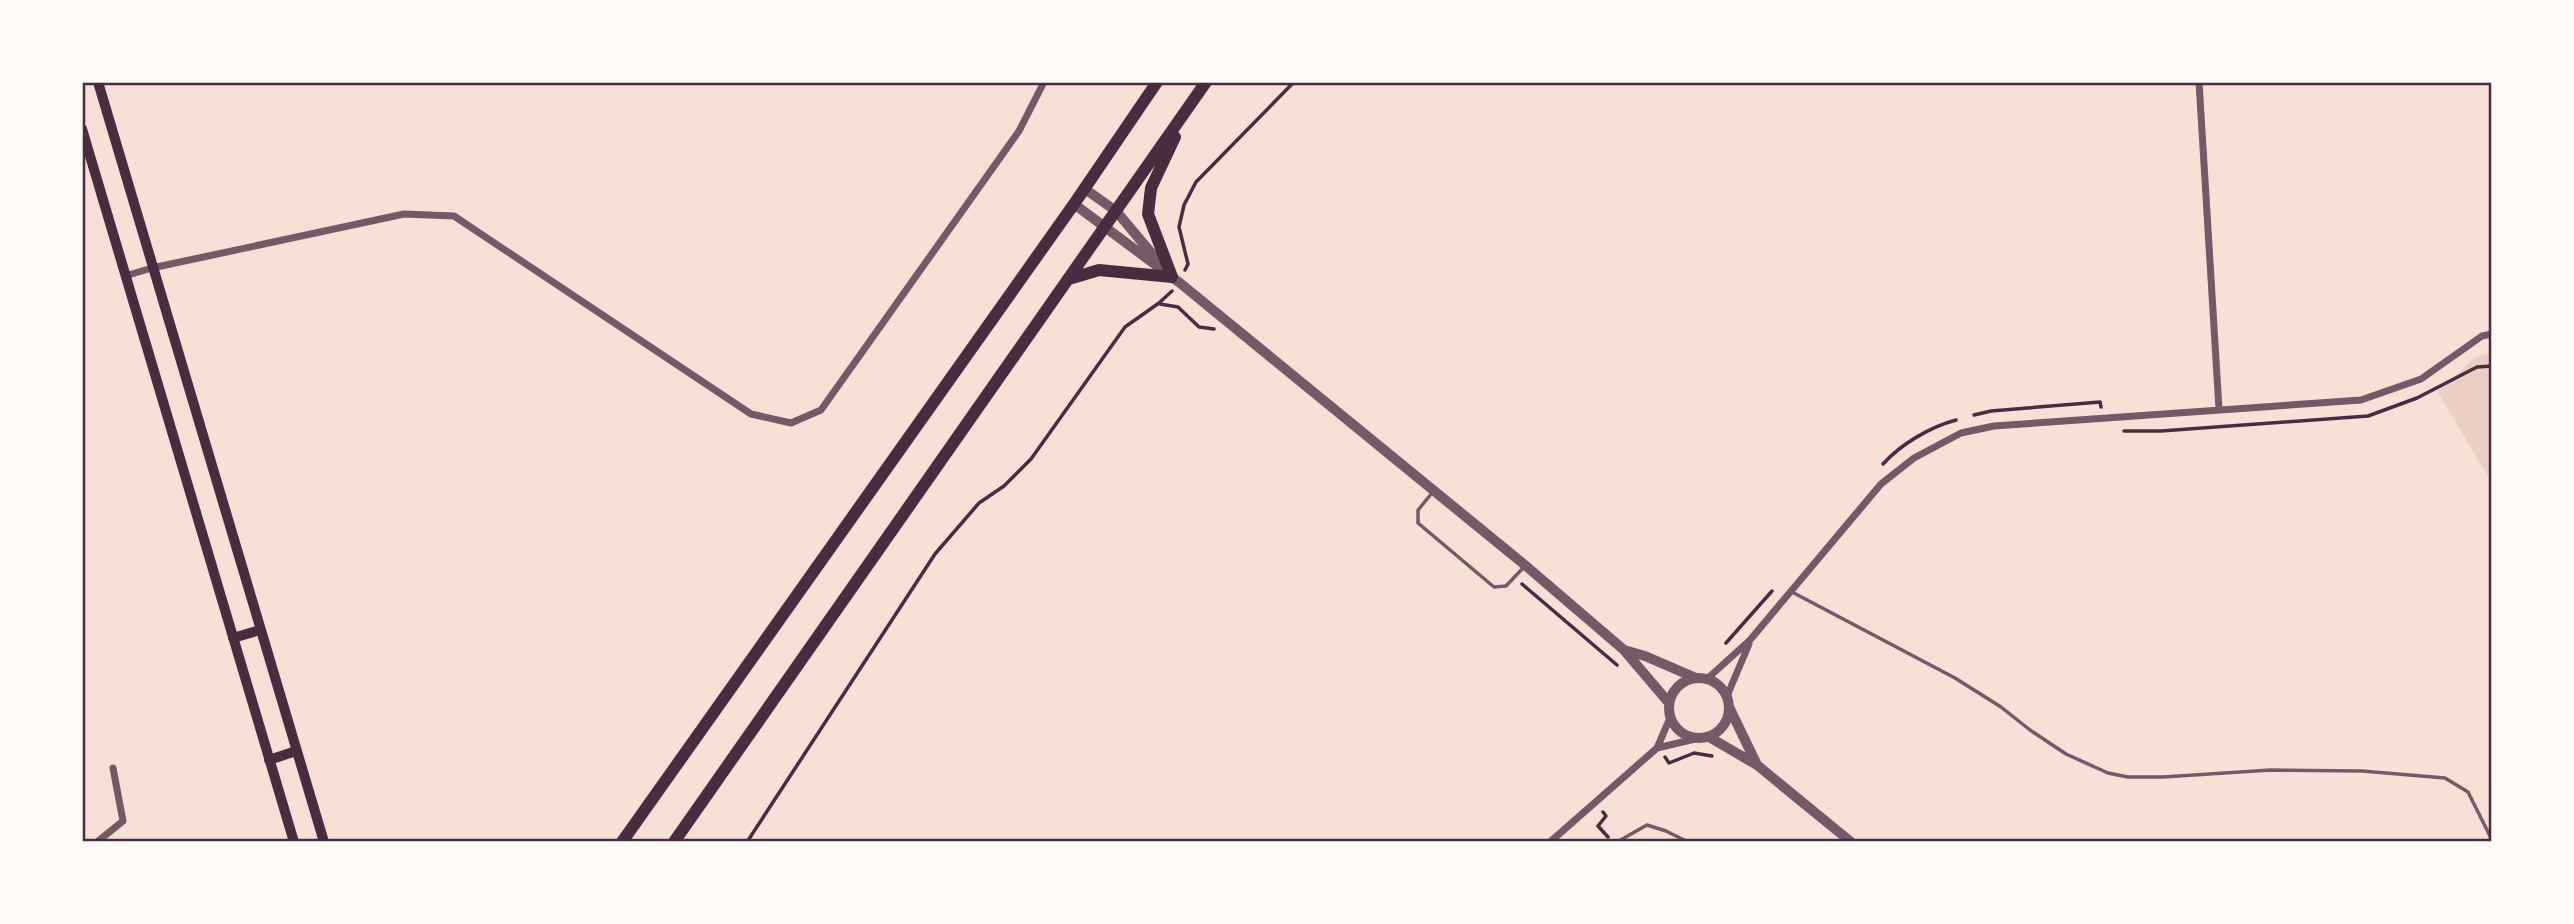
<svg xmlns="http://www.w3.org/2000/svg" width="2574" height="924" font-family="Overpass,sans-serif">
<rect width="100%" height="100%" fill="#f7e1d7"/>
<path fill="#ebcfc5" d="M2492,352V483L2437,391L2476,357Z"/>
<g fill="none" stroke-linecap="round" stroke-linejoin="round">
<path stroke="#4a2c40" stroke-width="3.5" d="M1185,270L1188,264L1179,227L1184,205L1196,182L1294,82
M1160,304L1178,307L1199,327L1214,329
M1974,415L1991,411L2100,402L2101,407
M2124,431H2161L2368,416L2417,398L2477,367L2492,366
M1883,464C1901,444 1930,427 1956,420
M1522,584L1617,665
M1726,643L1772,591
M1665,757L1669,763L1694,753L1712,756
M1603,812L1606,816L1598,826L1608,837
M747,842L935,554L979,503L1004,486L1031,459L1125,327L1159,303L1172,291"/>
<path stroke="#755966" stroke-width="3.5" d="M1432,493L1418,510V523L1494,587L1506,586L1524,567
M1792,592L1955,678L2001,707L2030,730L2066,754L2108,773L2128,777H2163L2271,770L2362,771L2445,778L2468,792L2492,840
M1617,842L1647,825L1666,831L1688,842"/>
<path stroke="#755966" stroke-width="7" d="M2199,82L2219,409
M125,276L152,268L404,214L454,216L751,414L791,423L821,410L1019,131L1044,82
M1707,679L1750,640L1881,484L1914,458L1961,433L1994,426L2361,400L2421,379L2482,336L2492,334
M1727,696L1749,644
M1657,748L1695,739
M97,842L123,821L113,768
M1550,842L1657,748L1670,718"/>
<path stroke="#755966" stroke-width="10" d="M1085,189L1116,211L1158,261
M1074,204L1180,283L1526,566L1624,650L1669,703
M1624,650L1645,656L1696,678
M1669 708a30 30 0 1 1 60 0a30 30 0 1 1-60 0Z
M1730,709L1757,765
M1709,737L1757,765L1851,842"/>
<path stroke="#4a2c40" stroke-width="10" d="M98,82L324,842
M82,129L294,842
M233,638L260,630
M269,760L296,751"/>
<path stroke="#4a2c40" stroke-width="12" d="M1069,279L1099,270L1172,277L1148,214L1151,188L1175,137
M622,842L1074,204L1157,82
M674,842L1206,82"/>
</g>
<rect width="2574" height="924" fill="none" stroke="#fffaf5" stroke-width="168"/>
<rect x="84" y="84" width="2406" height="756" fill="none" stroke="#4a2c40" stroke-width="2.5"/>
</svg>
